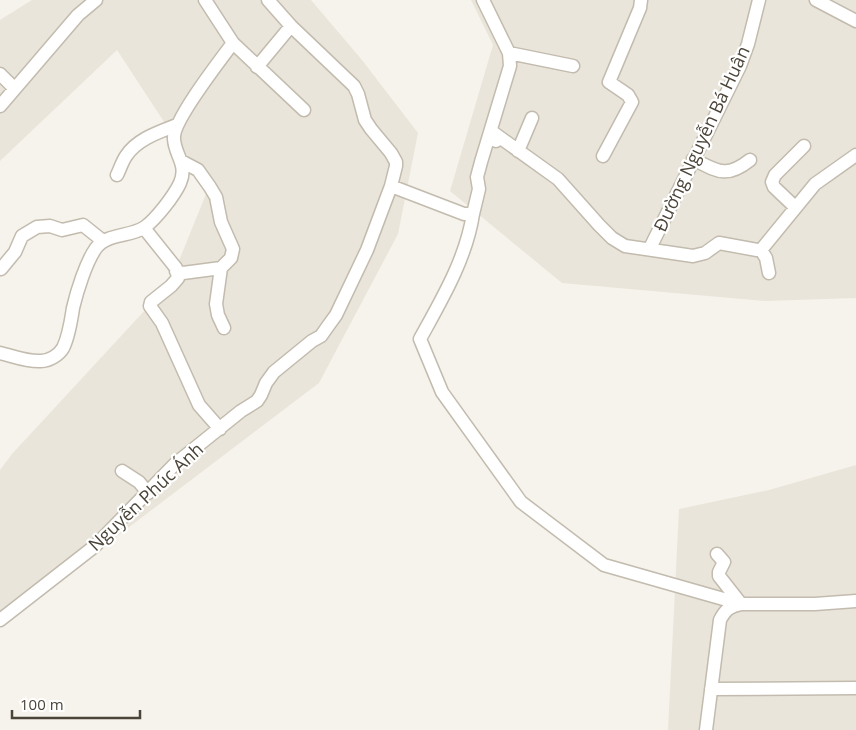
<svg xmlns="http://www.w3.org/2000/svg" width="856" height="730" font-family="'Open Sans',sans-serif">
<rect width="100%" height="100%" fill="#f6f3ec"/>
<path fill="#eae5da" d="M32,0H311L362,60L418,133L398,234L319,383L0,625V470L12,454L170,283L208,189L117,50L0,161V20Z
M471,0H856V298L765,301L562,283L450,191L493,45Z
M856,465V730H668L679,509L769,490Z"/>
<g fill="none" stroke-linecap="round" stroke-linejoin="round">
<g stroke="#c2bbae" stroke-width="15">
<path id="minor" d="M205,0L233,43L304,110
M816,0L856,21
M509,53L573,66
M257,67L291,26
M0,74L14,88
M0,106L78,15L96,0
M491,131L492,137L496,141L491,131L558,179L599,225L612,238L625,246L693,256L705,253L719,243L757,250H761L815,184L856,155
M518,151L532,118
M603,156L632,102L628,95L609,82L640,8L641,0
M693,159C717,171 726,179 750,160
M181,161L198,170L210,187L216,197L221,222L233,249L231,258L221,268L216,304L218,315L224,328
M117,175C120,169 122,162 126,156C137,139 159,132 177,125
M391,186L464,214H473L479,189L477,177L481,162L510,66L509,53L483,0
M795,207L774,187L772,182L775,175L804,146
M473,214C466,259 442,299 420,339L442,392L521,502L604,565L741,604
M144,228L176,268L178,278L171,286L151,302L150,306L162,323L199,405L220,429
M650,248L740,66L748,44L759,0
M761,250L766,258L769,273
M1,269L15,252L22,236L37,227L50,226L62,230L83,225L103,241
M176,271L183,273L221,268
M0,353C13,356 27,362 41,361C49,361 59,355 63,348C69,336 71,321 73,308C77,291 86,262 96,248C107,233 131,237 145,227C156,219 174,196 180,183C188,164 175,156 174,139C172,122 221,59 233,43
M122,471L139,482L148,493
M717,554L724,562L719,572V576L741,604
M0,620L95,546L175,464L241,411L257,401L261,395L266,383L274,372L312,341L321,336L328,326L336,315L367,250L391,186L396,166V162L391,153L371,129L365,120L358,94L354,86L291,26L268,0
M711,689L856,688
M706,730L720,620C725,610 730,606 741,604H815L856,601"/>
</g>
<use href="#minor" stroke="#fff" stroke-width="12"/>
</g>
<g text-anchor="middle" stroke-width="4.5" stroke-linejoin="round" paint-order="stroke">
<g font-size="18" fill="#4b4439" stroke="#fff">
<text transform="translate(702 139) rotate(-65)" y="6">Đường Nguyễn Bá Huân</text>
<text transform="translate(146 497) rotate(-43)" y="6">Nguyễn Phúc Ánh</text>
</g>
</g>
<path d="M12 710v8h128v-8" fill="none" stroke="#4b4439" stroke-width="2.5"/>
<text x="20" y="710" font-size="15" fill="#4b4439" stroke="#ffffff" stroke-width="4" paint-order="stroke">100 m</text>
</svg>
